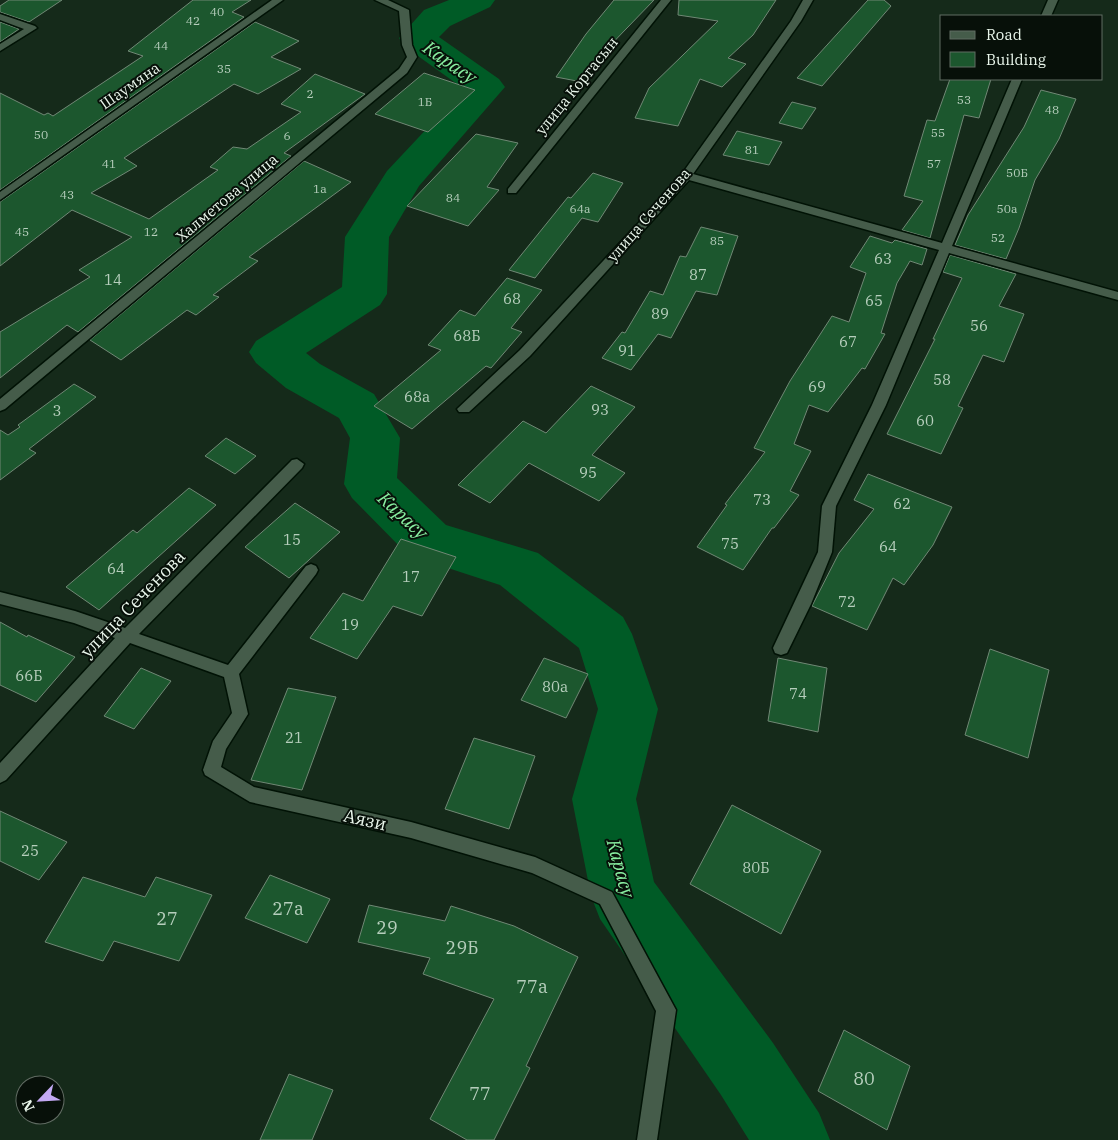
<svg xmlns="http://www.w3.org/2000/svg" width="1118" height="1140" font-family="'IBM Plex Serif',serif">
<rect width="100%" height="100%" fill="#152a1a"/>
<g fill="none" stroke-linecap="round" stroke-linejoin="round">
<path fill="#005b26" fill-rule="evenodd" d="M449,0H495L490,7L450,26L439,37L499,79L505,87L419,186L389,237L387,294L380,305L306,353L320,364L374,394L400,438L397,478L446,525L538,553L623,617L632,634L658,709L636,799L654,882L773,1043L819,1113L830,1140H749L721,1095L600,919L591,896L572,799L598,709L579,648L500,585L408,555L352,498L344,484L350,438L339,418L286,388L256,363L249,352L256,341L342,287L345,237L387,171L464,89L404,46L399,38L424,10Z"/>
</g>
<path fill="#1c572e" stroke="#708875" d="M9,0H62L29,22L0,12V6Z
M193,0H251L232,12L244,17L0,190V93L44,115L48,113L53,116L143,56L128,51Z
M614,0H654L599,57L582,82L556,77L586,34Z
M679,0H776L753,35L728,58L746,64L722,87L700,79L678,126L635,118L649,88L718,21L678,15Z
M868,0H884L891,6L822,86L797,78Z
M0,22L19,29L0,42Z
M255,22L299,41L271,57L301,69L258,94L234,84L124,158L137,166L91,193L149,219L218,170L210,167L233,147L247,149L301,112L281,104L315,74L365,94L284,153L291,156L78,332L67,325L0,378V332L90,277L79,270L132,237L72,210L0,266V202Z
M424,73L475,90L428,132L375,114Z
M950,79H991L979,118L964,115L930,238L902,230L923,201L904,196L927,120L935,121Z
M1041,90L1076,99L1059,139L1035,180L1019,228L1006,259L955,245L968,215L1024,127Z
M792,102L816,108L802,129L779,123Z
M737,131L782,142L769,165L723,155Z
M476,134L518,143L487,187L499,190L468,226L407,206Z
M304,161L351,182L249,257L258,261L213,295L219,297L196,315L187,310L121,360L90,340Z
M593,173L623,183L598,222L582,218L535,278L509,270L568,197L571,198Z
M701,227L738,236L717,295L696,291L671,338L658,334L631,370L602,358L622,332L625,333L650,291L663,295L680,256L686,257Z
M870,236L892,243L895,240L927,249L922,265L910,261L897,283L881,333L885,334L865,369L862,368L828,412L809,405L794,444L811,451L790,491L799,495L774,528H772L743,570L697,547L727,505L725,504L765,452L754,448L790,381L832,316L849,322L866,273L850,267Z
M950,255L1016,274L999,306L1024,314L1004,362L983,355L958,406L963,408L941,454L887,434L935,339H933L962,278L943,272Z
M507,278L542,290L511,328L522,332L491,368L486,366L412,429L374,406L441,350L428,345L460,310L475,316Z
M74,384L96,397L29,449L36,453L0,480V430L8,435L20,427L18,425Z
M591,386L635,407L592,455L625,473L599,501L529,463L490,503L458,485L523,421L546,433Z
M226,438L256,456L235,474L205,456Z
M868,474L952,507L933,545L904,585L893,578L867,630L812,606L839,553L874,509L854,500Z
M189,488L216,505L99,610L66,587L133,530L137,533Z
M295,503L340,532L289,578L245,547Z
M401,539L456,557L422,616L393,606L357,659L310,638L343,593L363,601Z
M0,622L27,637L28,635L75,657L36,702L0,685Z
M990,649L1049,670L1028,758L965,735Z
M544,658L588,674L566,718L521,700Z
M778,658L827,668L818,732L768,721Z
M141,668L171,681L134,729L104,716Z
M288,688L336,697L302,790L251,780Z
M474,738L535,756L509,829L445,809Z
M732,805L821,851L781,934L690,884Z
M0,811L67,842L39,880L0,861Z
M270,875L330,899L307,943L245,918Z
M83,877L145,897L156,877L212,895L179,961L114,941L103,961L45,942Z
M369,905L445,921L451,906L514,926L578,957L526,1066L530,1068L494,1140H467L430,1119L494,999L423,974L430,958L358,942Z
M844,1030L910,1066L887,1130L818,1091Z
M289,1074L333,1090L312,1140H260Z"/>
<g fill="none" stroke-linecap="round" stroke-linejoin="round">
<g stroke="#011205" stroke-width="3">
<path id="minor" d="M272,0H283L0,200V192Z
M375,0H388L409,10L412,45L417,57L407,73L5,409L0,411V399L399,69L407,57L402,45L399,11Z
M661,0H671L516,193H508V189Z
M803,0H813L801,21L693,174L942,243L1012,79H1022L952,246L1118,292V300L949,253L886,405L836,506L832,552L811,604L787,653L781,655L775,653L773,648L818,552L822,506L872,405L939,250L689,180L530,356L469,412H459L457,409L520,350L674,185L791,21Z
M1048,0H1058L1051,16H1041Z
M0,14L35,26L37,28L0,51V44L24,29L0,20Z
M297,459L304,464L302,468L139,634L228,665L306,566L311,564L316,566L318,570L316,574L239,674L248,714L226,749L221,767L254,787L411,822L535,857L612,892L676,1010L657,1140H637L656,1011L600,904L532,873L411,838L250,802L205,775L203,770L213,741L232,713L224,677L130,643L6,780L0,783V763L115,638L74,623L0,604V592L75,611L125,628L292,460Z"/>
</g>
<use href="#minor" fill="#455c4a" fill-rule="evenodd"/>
</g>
<g text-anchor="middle" stroke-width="4" stroke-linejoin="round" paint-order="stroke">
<g font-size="12" fill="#b6cebc">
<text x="217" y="16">40</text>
<text x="193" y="25">42</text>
<text x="161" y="50">44</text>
<text x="224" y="73">35</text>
<text x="310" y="98">2</text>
<text x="964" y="104">53</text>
<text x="425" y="106">1Б</text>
<text x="1052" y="114">48</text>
<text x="938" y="137">55</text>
<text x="41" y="139">50</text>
<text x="287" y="140">6</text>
<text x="752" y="154">81</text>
<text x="109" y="168">41</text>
<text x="934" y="168">57</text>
<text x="1017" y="177">50Б</text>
<text x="320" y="193">1а</text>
<text x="67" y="199">43</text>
<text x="453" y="202">84</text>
<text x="580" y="213">64а</text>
<text x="1007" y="213">50а</text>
<text x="22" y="236">45</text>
<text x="151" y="236">12</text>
<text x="998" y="242">52</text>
<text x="717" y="245">85</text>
</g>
<g font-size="15" fill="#e9f6eb" stroke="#071009">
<text transform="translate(130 86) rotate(-35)" y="5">Шаумяна</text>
<text transform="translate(577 86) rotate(-51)" y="5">улица Коргасын</text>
<text transform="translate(227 198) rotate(-40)" y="5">Халметова улица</text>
<text transform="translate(649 215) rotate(-49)" y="5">улица Сеченова</text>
</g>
<g font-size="15" fill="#b6cebc">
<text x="883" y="264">63</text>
<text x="698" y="280">87</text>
<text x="113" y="285">14</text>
<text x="512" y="304">68</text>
<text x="874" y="306">65</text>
<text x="660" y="319">89</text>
<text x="979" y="331">56</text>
<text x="467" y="341">68Б</text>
<text x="848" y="347">67</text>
<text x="627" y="356">91</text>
<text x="942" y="385">58</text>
<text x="817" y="392">69</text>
<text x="417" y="402">68а</text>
<text x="600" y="415">93</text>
<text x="57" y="416">3</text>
<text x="925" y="426">60</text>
<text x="588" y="478">95</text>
<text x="762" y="505">73</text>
<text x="902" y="509">62</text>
<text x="292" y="545">15</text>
<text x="730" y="549">75</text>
<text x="888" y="552">64</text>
<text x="116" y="574">64</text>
<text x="411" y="582">17</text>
<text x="847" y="607">72</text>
<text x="350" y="630">19</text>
<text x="29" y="681">66Б</text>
<text x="555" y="692">80а</text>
<text x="798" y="699">74</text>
<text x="294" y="743">21</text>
<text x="30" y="856">25</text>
<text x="756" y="873">80Б</text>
</g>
<g font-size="18" fill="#e9f6eb" stroke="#071009">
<text transform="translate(133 604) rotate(-46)" y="6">улица Сеченова</text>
<text transform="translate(365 820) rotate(13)" y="6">Аязи</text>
</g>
<g font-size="18" fill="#b6cebc">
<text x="288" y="915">27а</text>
<text x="167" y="925">27</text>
<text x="387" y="934">29</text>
<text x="462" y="954">29Б</text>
<text x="532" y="993">77а</text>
<text x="864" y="1085">80</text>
<text x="480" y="1100">77</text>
</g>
<g font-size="19" font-style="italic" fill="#88eea0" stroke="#071009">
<text transform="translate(450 62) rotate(35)" y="7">Карасу</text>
<text transform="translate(403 515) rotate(43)" y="7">Карасу</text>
<text transform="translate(621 868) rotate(75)" y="7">Карасу</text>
</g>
</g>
<rect x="940" y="15" width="162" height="65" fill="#071009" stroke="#616c63"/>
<rect x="950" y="31" width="25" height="8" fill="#455c4a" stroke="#616c63"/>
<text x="986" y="40" font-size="15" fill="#e9f6eb">Road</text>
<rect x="950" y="52" width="25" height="15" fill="#1c572e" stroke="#616c63"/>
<text x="986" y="65" font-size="15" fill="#e9f6eb">Building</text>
<g transform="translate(40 1100) rotate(245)"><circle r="24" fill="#071009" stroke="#616c63"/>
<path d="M0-4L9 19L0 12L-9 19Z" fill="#c2a8f2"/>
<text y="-8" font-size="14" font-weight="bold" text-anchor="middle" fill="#e9f6eb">N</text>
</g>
</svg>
